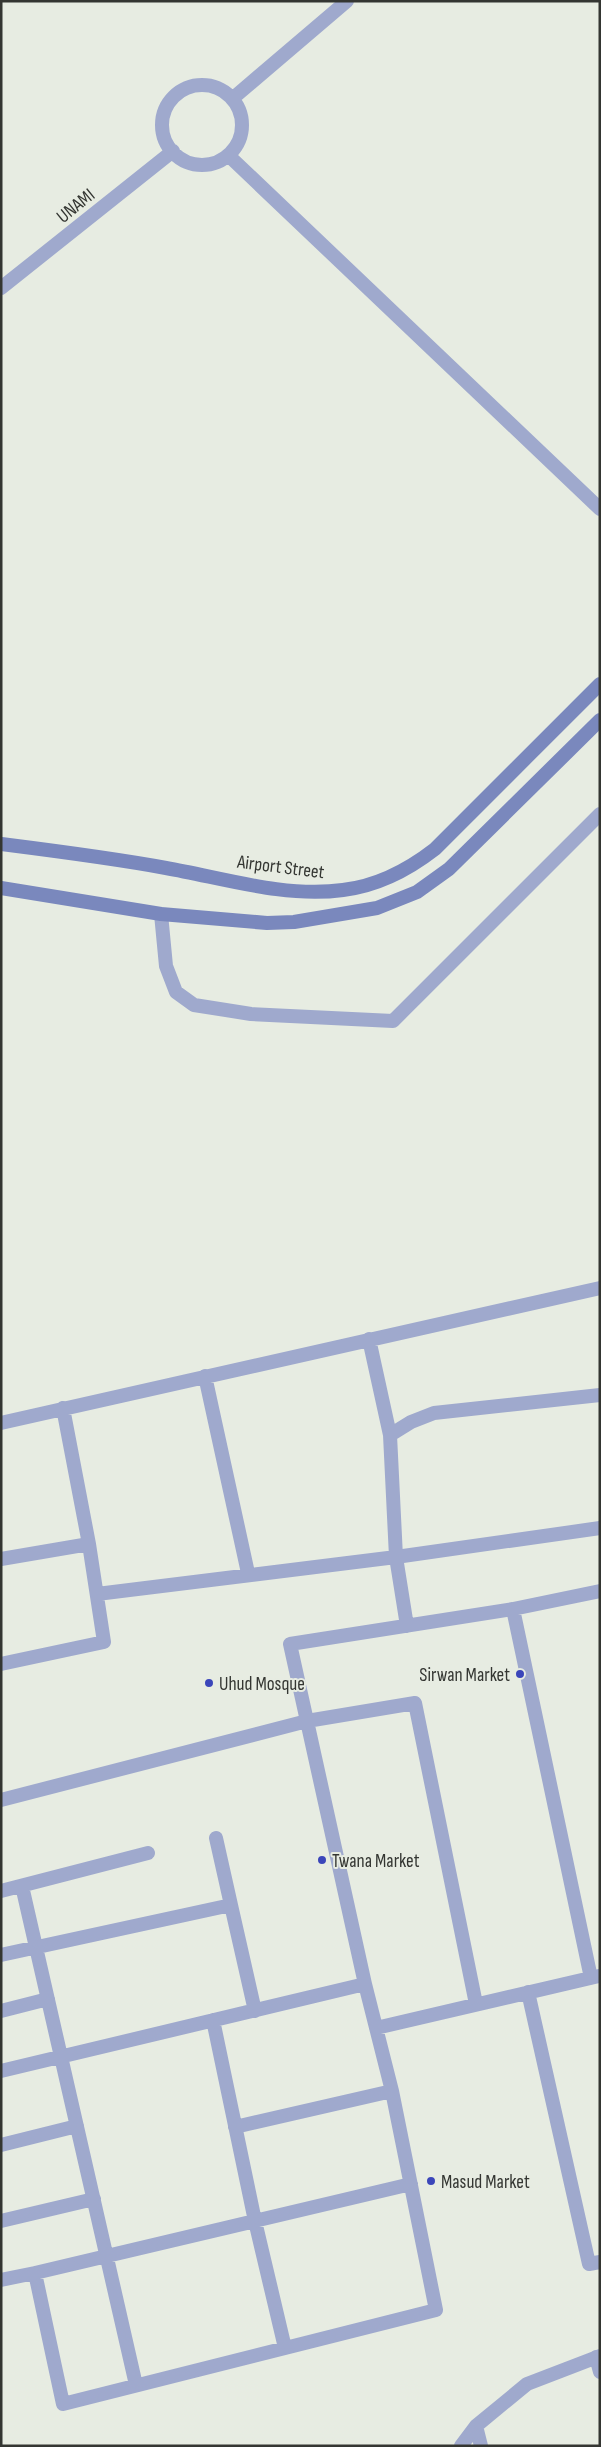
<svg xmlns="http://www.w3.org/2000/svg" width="601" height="2447" font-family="'Sofia Sans Condensed',sans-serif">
<rect width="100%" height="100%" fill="#e7ece2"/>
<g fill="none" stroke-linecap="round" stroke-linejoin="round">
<path stroke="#9fa9cd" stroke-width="14" d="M162 125a40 40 0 1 1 80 0a40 40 0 1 1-80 0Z
M232,99L347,1
M228,155L600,509
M1,288L173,151
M161,914L166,966L176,992L194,1005L251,1014L393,1021L600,814
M369,1339L390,1435
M205,1376L248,1573
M1,1423L600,1288
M1,1559L89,1544
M97,1594L396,1557L600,1528
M513,1609L591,1978
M407,1626L396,1557L390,1435L411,1422L434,1413L600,1395
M1,1664L104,1642L89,1544L63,1408
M1,1800L307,1721L415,1703L476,2004
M216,1838L231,1905
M22,1886L136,2385
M1,1891L148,1853
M1,1955L231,1905L255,2011
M528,1992L589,2264L600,2262
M1,2011L48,1999
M213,2020L255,2221L285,2348
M376,2028L599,1976
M1,2071L365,1984
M235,2127L392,2091
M1,2145L77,2126
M1,2221L94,2199
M35,2273L411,2184
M1,2280L35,2273L63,2404L436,2310L392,2091L365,1984L290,1644L513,1609L600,1591
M596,2357L600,2372
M476,2426L481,2446
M461,2446L476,2426L527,2384L600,2356"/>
<path stroke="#7a88bd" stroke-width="14" d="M1,844C56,851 112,858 166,868C223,878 285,898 343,890C377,886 408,870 435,849L600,684
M1,888L161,914L267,923L294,922L377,908L417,892L449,869L600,720"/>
</g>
<g fill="#3b46ba" stroke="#e7ece2" stroke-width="2">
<circle cx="520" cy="1674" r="5"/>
<circle cx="209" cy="1683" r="5"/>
<circle cx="322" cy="1860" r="5"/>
<circle cx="431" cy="2181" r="5"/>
</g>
<g text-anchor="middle" stroke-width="4" stroke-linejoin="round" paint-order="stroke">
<g font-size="19" fill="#343632" stroke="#e7ece2">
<text transform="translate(75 205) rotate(-39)" y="7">UNAMI</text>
<text transform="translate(281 866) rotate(7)" y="7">Airport Street</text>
</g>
<g font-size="19" fill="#343632" stroke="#e7ece2" text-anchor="start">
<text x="510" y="1681" text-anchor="end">Sirwan Market</text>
<text x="219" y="1690">Uhud Mosque</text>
<text x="332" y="1867">Twana Market</text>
<text x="441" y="2188">Masud Market</text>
</g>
</g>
<rect width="601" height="2447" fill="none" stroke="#343632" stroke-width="5"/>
</svg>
